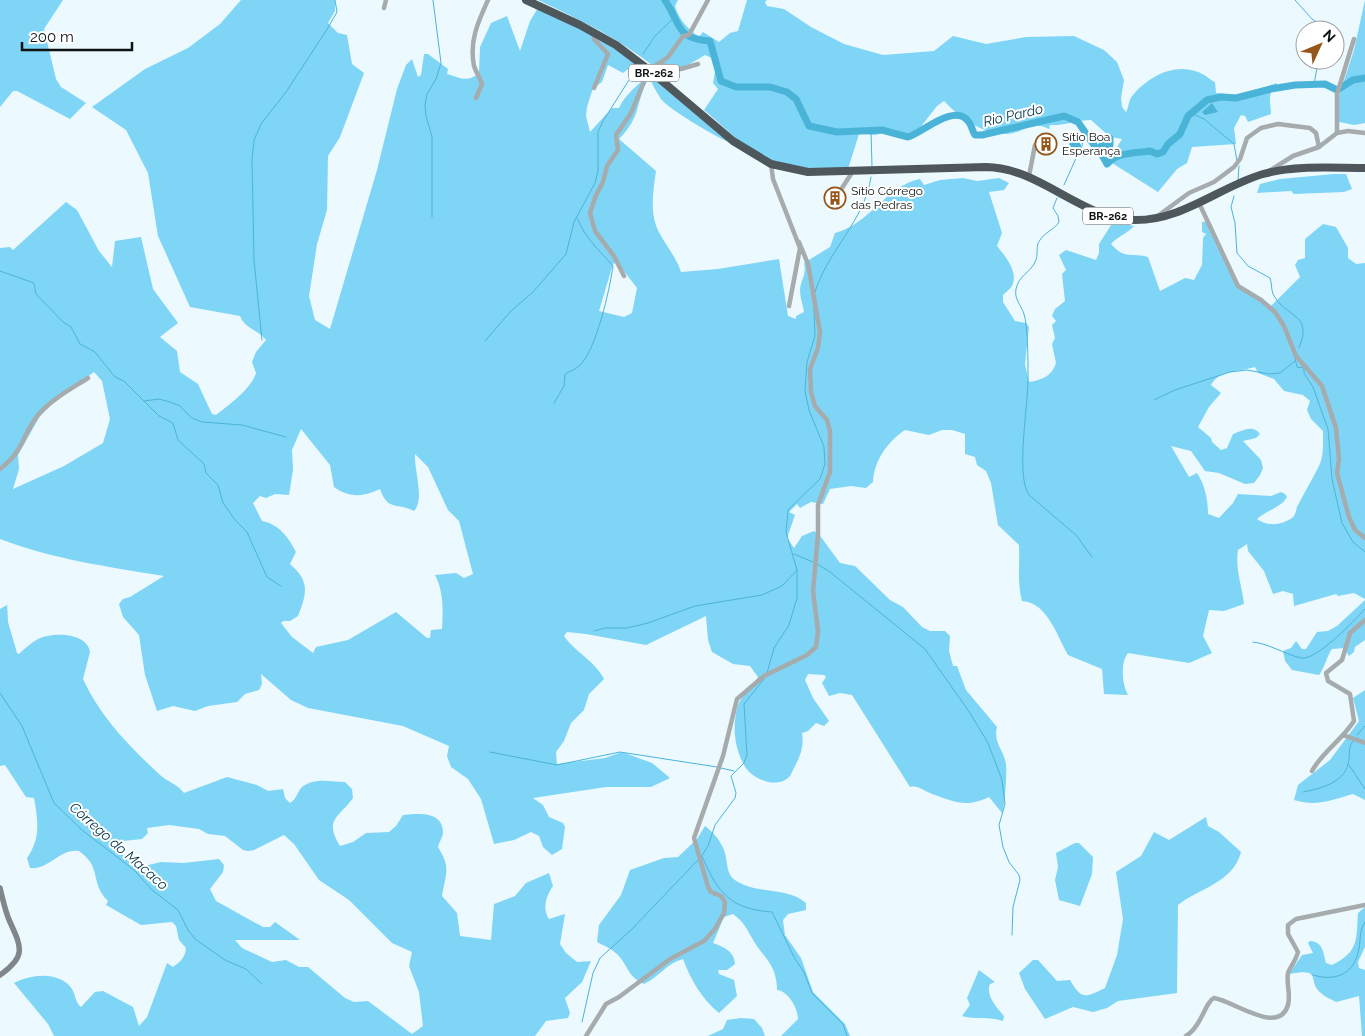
<svg xmlns="http://www.w3.org/2000/svg" width="1365" height="1036" font-family="Raleway,sans-serif">
<rect width="100%" height="100%" fill="#ecf9fe"/>
<path fill="#7fd5f5" fill-rule="evenodd" d="M0,0H63L44,29L56,79L61,87L86,103L70,119L17,91H13L0,107Z
M241,0H335V11L328,23L338,33L347,35L352,64L364,73L340,137L328,156L327,210L317,244L309,296L315,320L330,329L377,170L397,89L406,65L412,59L418,77L421,75L424,54H428L448,69L447,74C461,78 467,83 479,73L480,47L491,23L507,16L520,51L530,21L538,8L593,34L637,62L623,73L608,65L602,82L593,88L587,107L586,116L590,132L612,108H619C626,92 639,86 648,74L733,144C721,140 668,109 661,99C657,93 652,84 650,78C643,83 639,106 635,116C631,125 626,132 619,139L656,171C653,191 649,216 660,234C667,247 676,257 681,272L718,269L779,259L788,316L796,319V316L804,312C803,305 800,298 800,291C800,280 807,276 804,263L830,247L835,233C870,224 887,185 920,179L924,185L940,180L963,178L977,181L999,178L1009,183L1004,190L989,192L1002,233L997,246C1005,256 1019,272 1012,286C1010,289 1005,293 1003,295V302L1015,321L1026,323L1029,327L1025,364L1029,382C1042,380 1052,376 1056,363L1052,344L1055,338L1052,325L1056,321L1052,316L1055,309L1065,301L1062,274L1066,270L1059,255L1066,250L1096,260L1099,253V244L1113,222L1134,226C1127,234 1118,236 1111,244C1125,260 1130,252 1148,257L1160,291L1185,278L1194,280L1202,265L1203,238L1206,234L1202,232V222L1210,221L1237,282L1244,291L1270,307L1300,277L1295,265L1298,260L1305,258V239L1323,224L1336,227L1348,248V258L1356,264L1365,263V599L1354,593L1338,596L1336,594L1294,606L1293,594L1283,591L1273,594L1264,571L1248,551L1247,544L1238,550C1235,569 1242,586 1244,604L1224,611L1209,610L1203,636L1212,653L1189,663L1128,653C1120,663 1122,684 1128,695L1104,694L1102,669L1068,655C1057,636 1048,603 1022,601C1017,583 1020,564 1019,545L998,525L991,483L986,471L977,465L975,457L965,454V434L952,430H942L929,435L905,430C887,442 874,461 873,482L866,488L851,486L830,489L823,504L811,502L800,508L797,504L789,512L795,515L787,538L794,548L802,536L814,531L821,537L840,563L855,566L890,600L903,607L922,627L930,631H945L950,636L949,651L953,666H957L966,690L997,727C993,743 1004,750 1006,764C1007,772 1005,808 1002,813L989,797C966,808 955,802 932,794C924,791 918,785 910,787L852,695L840,693L829,696L822,683L826,677L824,675L808,674L805,680L813,698L829,721L824,726L816,723L808,731L802,733C804,745 801,755 795,766C793,769 792,773 790,776C778,790 751,779 744,765C734,747 732,725 738,705C742,694 753,688 758,677L750,666L733,664L712,652L708,640L706,616L646,645L586,634L567,632L564,636C575,652 595,661 604,679L589,694L584,710L571,723L564,741L556,752L557,764L605,758L622,752L652,763L670,778L651,787H606L533,798L543,805L549,817L563,823L565,827L562,849L552,855L543,847L539,836L531,832L514,840L494,844L481,799L468,779L451,767L447,756L449,746L403,726L308,708L291,700L261,674L262,684L259,690L245,694L237,702L208,706L195,711L173,706L157,711L145,675L139,635L123,617L119,604L123,599L130,597L164,576C109,567 52,559 0,539V248L10,247L13,250L66,202L77,210L99,251L112,267L115,241L141,237L153,289L178,323L160,337L177,351L180,372L198,384L212,414L216,415C229,405 251,389 256,373L252,362L256,352L266,340C258,330 244,328 240,316L190,307L158,236L148,173L126,130L92,107L145,69L188,48L220,24ZM617,262L637,288L632,313L624,317L599,311L613,264ZM1255,367L1258,373L1274,379L1284,391L1303,395L1310,401L1307,410L1311,419L1323,431C1323,442 1324,456 1319,466C1312,480 1304,493 1297,507C1296,511 1295,516 1292,518C1282,525 1268,527 1257,519C1267,510 1282,507 1287,497L1285,494L1281,492L1271,496L1238,494L1233,503L1219,518L1208,514C1208,500 1205,485 1197,473L1189,477L1171,446L1191,451L1205,471L1219,473L1245,484L1254,483L1260,475L1263,468L1261,460L1243,441L1256,438L1260,434C1253,424 1242,431 1233,434L1227,448L1221,450L1212,442L1211,438L1198,427L1209,407L1221,393L1211,385C1220,369 1239,372 1255,367ZM94,372L102,381L110,419L103,443L64,466L13,489L19,469L18,455L40,416L52,404ZM301,429L330,465L334,487C349,498 364,497 380,489C388,512 397,502 414,511C425,500 414,470 415,454L428,467L448,510L459,521L473,574L464,578L456,573L435,575C444,592 443,611 442,629L431,630L430,638H427L396,612L348,640L316,647L313,653L292,637L281,623L283,621H290L298,616C307,593 310,581 290,564L296,552C289,538 279,524 262,521L253,503L260,496L266,498L275,494L289,495L293,470L292,450Z
M538,0H678L675,6C679,20 688,29 699,37L703,32L719,42L730,33L738,31L747,0H767L765,2L767,6L784,9L811,27L844,44L883,55L934,51L953,36L986,44L1026,37L1074,36L1104,50L1117,62L1124,80L1121,98L1122,107L1126,112C1129,108 1128,100 1133,95C1151,74 1180,60 1206,76C1209,78 1212,81 1215,82L1216,93L1241,95L1277,83V86C1266,93 1271,103 1271,114L1248,122L1245,116L1241,115L1234,128L1236,144L1192,147L1187,163L1177,169L1158,192L1112,163V156L1122,139L1110,137L1091,120C1076,120 1065,126 1050,125L1049,129C1030,119 1024,133 1008,134C984,135 960,118 944,101L937,106L912,138L887,131L876,135L859,134L848,169C815,169 780,170 751,150C734,138 720,123 704,110L718,89L713,83L716,66L714,59L705,55L681,69L662,66L657,69C620,39 581,20 538,0Z
M1365,0V123L1354,125L1339,122L1338,99L1354,50Z
M1334,174H1346L1352,189L1344,192L1294,194L1291,191L1257,193L1260,184L1280,179Z
M1365,600V640L1355,647L1354,652L1349,656L1344,648L1332,649C1326,658 1325,667 1319,675L1292,670L1285,661L1283,651L1291,648L1296,641L1302,649H1306L1317,632L1328,631L1337,626Z
M7,601L8,622L17,653L19,654C24,649 31,643 38,639C52,632 87,632 90,652L83,679C101,718 129,746 160,775C169,783 176,783 184,793L227,777L257,785L268,791L283,789L285,798L290,803C297,799 297,792 302,787C315,777 331,782 345,782L352,789L353,798C338,818 324,820 340,846L353,842L366,833L389,832L396,826L403,815C417,814 442,810 443,832C443,837 439,842 438,847C451,868 446,872 442,896L457,913L460,936L491,940L494,904L515,896L526,883L549,873L553,886C546,896 542,909 549,919L565,914L560,944L566,953L577,962L591,961L582,982L565,998L570,1013L568,1018L546,1021L535,1036H54L48,1024L14,983C32,974 59,971 72,989C76,996 75,1002 81,1007L95,992L103,991L133,1007L139,1026L147,1017L167,963L173,967C181,961 185,958 186,948L179,940L176,926L172,922L141,925L106,905L108,901C89,882 103,868 79,851C60,848 49,870 30,868L27,858C41,838 38,821 34,798L26,797L5,765L0,766V609L7,605ZM169,825L199,829L208,834L225,836L243,850L248,851L254,850L284,835L294,844L319,880L349,900L392,943L412,952L409,966L419,992L423,1026L412,1034L368,1001L354,1002L345,998L308,967H299L286,960L272,962L242,948L235,940H300L275,922L270,927H263L216,901L210,889L223,872L224,865L219,859L184,863L161,862L136,868L113,845L114,842L142,839L148,833L147,828Z
M1365,690V800L1353,794C1331,800 1317,807 1294,800L1298,785L1330,760L1359,721L1353,698Z
M1206,817L1208,826L1219,832L1241,852C1233,883 1199,888 1178,905L1177,993L1118,1001L1107,1008L1093,1012L1073,1007L1045,1019L1025,989L1019,973L1033,960H1038L1057,981L1070,980C1082,1001 1086,997 1105,988L1117,955L1123,919L1116,872L1141,856L1154,832L1169,840Z
M705,826C713,832 720,840 724,850C729,863 724,876 740,883C761,894 788,887 806,903V910L788,914L783,920L785,935L801,958L813,992L845,1024L850,1036H781L798,1019C798,1008 788,991 777,990C777,963 762,957 752,938C747,929 743,921 733,914L724,917L713,943C724,947 734,951 735,964L727,970H718L719,974L734,980L737,996L719,1013C701,998 691,980 683,959C667,963 659,977 644,984C627,976 629,967 618,955C612,949 605,946 597,942L599,925L621,895L630,870L664,858L678,857L697,839Z
M1075,843H1079L1093,857L1092,874L1080,906L1059,900L1055,880L1058,867L1056,853Z
M1365,907V947L1358,962L1359,968L1365,970V1036H1362L1359,996L1336,1002C1331,999 1325,997 1321,993C1306,981 1324,967 1289,974L1302,955L1313,953L1308,943L1310,941C1323,942 1323,952 1326,963L1332,965C1359,951 1356,941 1358,913Z
M979,970L995,982L990,984C985,995 997,1008 1004,1016L1003,1021C989,1016 976,1020 962,1016L970,1005L967,998Z
M741,1018L754,1019L762,1028L765,1036H708L723,1029L727,1020Z"/>
<path fill="#4ab4d8" d="M1212,103L1218,112L1205,115L1202,112Z
M1075,140L1080,143L1086,157L1072,153L1069,146L1070,141Z"/>
<g fill="none" stroke-linecap="round" stroke-linejoin="round">
<path stroke="#4ab4d8" stroke-width="1" d="M1295,0L1312,19L1329,30
M1335,35L1337,39L1335,47
M643,54L655,36L675,17
M1314,84L1317,68L1324,60
M1191,113L1204,119L1234,144L1237,161
M871,131L872,166
M1082,146L1084,133
M1238,181L1239,166
M1064,185L1077,156
M1234,196L1231,207L1235,223L1237,253L1248,266L1270,278C1272,283 1271,289 1273,294C1285,318 1314,313 1299,348
M1057,198L1053,208L1058,216L1059,222C1054,230 1045,232 1040,240C1035,246 1039,255 1035,262C1030,273 1019,275 1016,289C1014,299 1021,305 1024,314C1028,327 1028,360 1028,375C1029,402 1015,475 1029,495L1076,535L1092,557
M432,217V137L426,116L425,105L427,94L436,79L441,63L433,0
M0,271L34,283L36,294L63,322L71,327L80,344L95,352L115,377L124,381L159,416L173,423L178,440L204,464L206,473L218,485L223,503L236,521L247,532L267,577L281,586
M815,292C827,252 865,220 871,177
M262,340L254,260L252,160L254,140L261,124L286,92L326,31L337,12L335,0
M485,341L511,311L533,292L566,254L574,222L595,183L598,171V132L603,121L636,69
M1295,358L1297,367L1304,368V373L1313,387L1328,429L1332,479L1342,523L1353,542L1365,552
M1154,400L1175,390L1230,372L1247,370L1269,374L1280,373L1295,361
M144,401L159,399L170,402L180,406L192,418L202,422L242,425L286,437
M554,403L564,386L565,374C570,371 575,370 579,366C596,352 610,288 613,266C598,249 586,239 577,218
M794,554L813,562
M817,564L830,572L925,649L970,713L988,743L1002,780L1005,804L999,825L1003,847L1009,862L1019,875L1020,880L1013,907L1012,935
M594,631L605,628H627L648,623L695,606L762,595L782,586L797,570
M1253,642C1270,644 1284,654 1301,658C1316,661 1354,621 1365,609
M767,673L774,648L789,625L797,598V570L786,532L788,510L820,479L825,464L824,447L809,410L805,391L807,362L815,336L814,309
M0,693L22,726L54,803L82,830L134,870L152,890L178,910L188,930L195,939L225,960L246,969L262,984
M1357,735L1365,726
M490,752L557,765L620,752L717,767
M1349,765L1365,789
M721,768L734,771
M1303,792C1319,789 1344,783 1348,764C1351,755 1347,749 1353,741
M702,856C718,894 731,909 772,912L795,959L804,972L812,993L843,1024L847,1036
M701,857L708,846L715,825L735,798L736,793L731,776L744,763L747,755L744,704L764,679
M1313,975C1336,982 1355,974 1359,948C1361,938 1359,931 1365,922
M582,1022L593,973L600,958L632,929L698,860"/>
<path stroke="#4ab4d8" stroke-width="7" d="M665,0C682,26 675,38 710,41L721,81L736,87H770L787,92L796,99L809,126L837,132L882,130L908,137C922,133 954,103 968,121C972,125 972,131 975,135H982L1064,116L1078,122L1096,148H1100L1107,137L1110,138V145L1102,155L1107,164C1110,162 1112,158 1116,157C1128,152 1139,153 1150,151L1157,154L1163,152L1168,144L1180,134L1188,116L1207,100L1221,97L1236,98L1271,89L1295,85L1325,84L1337,90L1353,80L1365,78"/>
<path stroke="#a6abad" stroke-width="4.5" d="M384,8L386,0
M594,32V39L608,54L594,88
M657,64L681,69L698,64
M476,98L482,84C480,78 476,72 474,66C469,41 478,22 488,0
M1337,133V94L1354,39
M771,164L773,179L800,248L789,306
M1269,171L1293,156L1319,147L1337,133L1348,131L1365,133
M1029,176L1035,145
M842,188L853,171
M1199,203L1238,286L1261,300L1275,312L1284,326L1296,356L1322,386L1336,428L1339,459L1337,473L1349,517L1355,530L1365,538
M1159,215L1189,193L1214,182L1234,167L1240,159L1247,138L1261,128L1278,124L1310,128L1316,133L1319,147
M624,276L614,256L595,231L590,213L596,195L603,182L607,166L618,150L616,135L631,113L649,70L668,57L683,36L689,35L708,0
M0,469C24,451 22,435 38,415C52,399 71,389 88,378
M1343,735L1365,743
M1312,771C1322,752 1342,740 1354,721L1350,694L1328,681L1326,673L1342,660L1350,633L1365,620
M586,1036L606,1004L619,997L670,959L704,941L715,929L724,913L725,902L721,896L711,892L708,887L694,838L723,756L737,699L764,676L807,655L816,647L818,631L813,591L818,535V505L830,472V431L827,420L815,406L811,392L810,369L818,348L820,332L808,264L799,242
M1186,1036C1202,1026 1205,1002 1214,998C1234,1001 1279,1036 1288,1005C1291,994 1286,984 1288,973C1291,966 1296,960 1298,952L1288,934V925L1296,919L1365,905"/>
<path stroke="#80878a" stroke-width="5.5" d="M0,888C3,900 5,911 10,922C22,948 26,957 0,975"/>
<path stroke="#4e585c" stroke-width="8" d="M526,0L580,25L616,45L649,70L733,141L771,164L808,172L986,167C1041,168 1079,218 1134,220C1182,221 1219,187 1263,174C1296,165 1331,168 1365,168"/>
</g>
<defs>
<g id="building-ring" transform="scale(1.125)"><circle r="9.5" fill="#fff" stroke="#94561a" stroke-width="1.5"/><path d="M-4-6H4V6H1V3H-1V6H-4ZM-2.5-4.3h1.7v1.8h-1.7ZM.8-4.3h1.7v1.8H.8ZM-2.5-1h1.7V.8h-1.7ZM.8-1h1.7V.8H.8Z" fill="#94561a"/></g>
</defs>
<g fill-rule="evenodd">
<use href="#building-ring" x="1046" y="144"/>
<use href="#building-ring" x="835" y="198"/>
</g>
<g text-anchor="middle" stroke-width="4" stroke-linejoin="round" paint-order="stroke">
<g fill="#fff" stroke="#56595a" stroke-width="1">
<rect x="629" y="64.5" width="50" height="17" rx="4"/>
<rect x="1083" y="207.5" width="50" height="17" rx="4"/>
</g>
<g font-size="11" font-weight="bold" fill="#0d1213">
<text x="654" y="77">BR-262</text>
<text x="1108" y="220">BR-262</text>
</g>
<g font-size="12" fill="#0d1213" stroke="#fff" text-anchor="start">
<text x="1062" y="141">Sítio Boa<tspan x="1062" dy="14">Esperança</tspan></text>
<text x="851" y="195">Sítio Córrego<tspan x="851" dy="14">das Pedras</tspan></text>
</g>
<g font-size="14" font-style="italic" fill="#003342" stroke="#fff">
<text transform="translate(1013 115) rotate(-13)" y="5">Rio Pardo</text>
<text transform="translate(119 846) rotate(41)" y="5">Córrego do Macaco</text>
</g>
</g>
<g transform="translate(1320 45) rotate(46)"><circle r="24" fill="#ffffff" stroke="#9ea0a1"/>
<path d="M0-4L9 19L0 12L-9 19Z" fill="#94561a"/>
<text y="-8" font-size="14" font-weight="bold" text-anchor="middle" fill="#0d1213">N</text>
</g>
<path d="M22 42v8h110v-8" fill="none" stroke="#0d1213" stroke-width="2.5"/>
<text x="30" y="42" font-size="15" fill="#0d1213" stroke="#ffffff" stroke-width="4" paint-order="stroke">200 m</text>
</svg>
